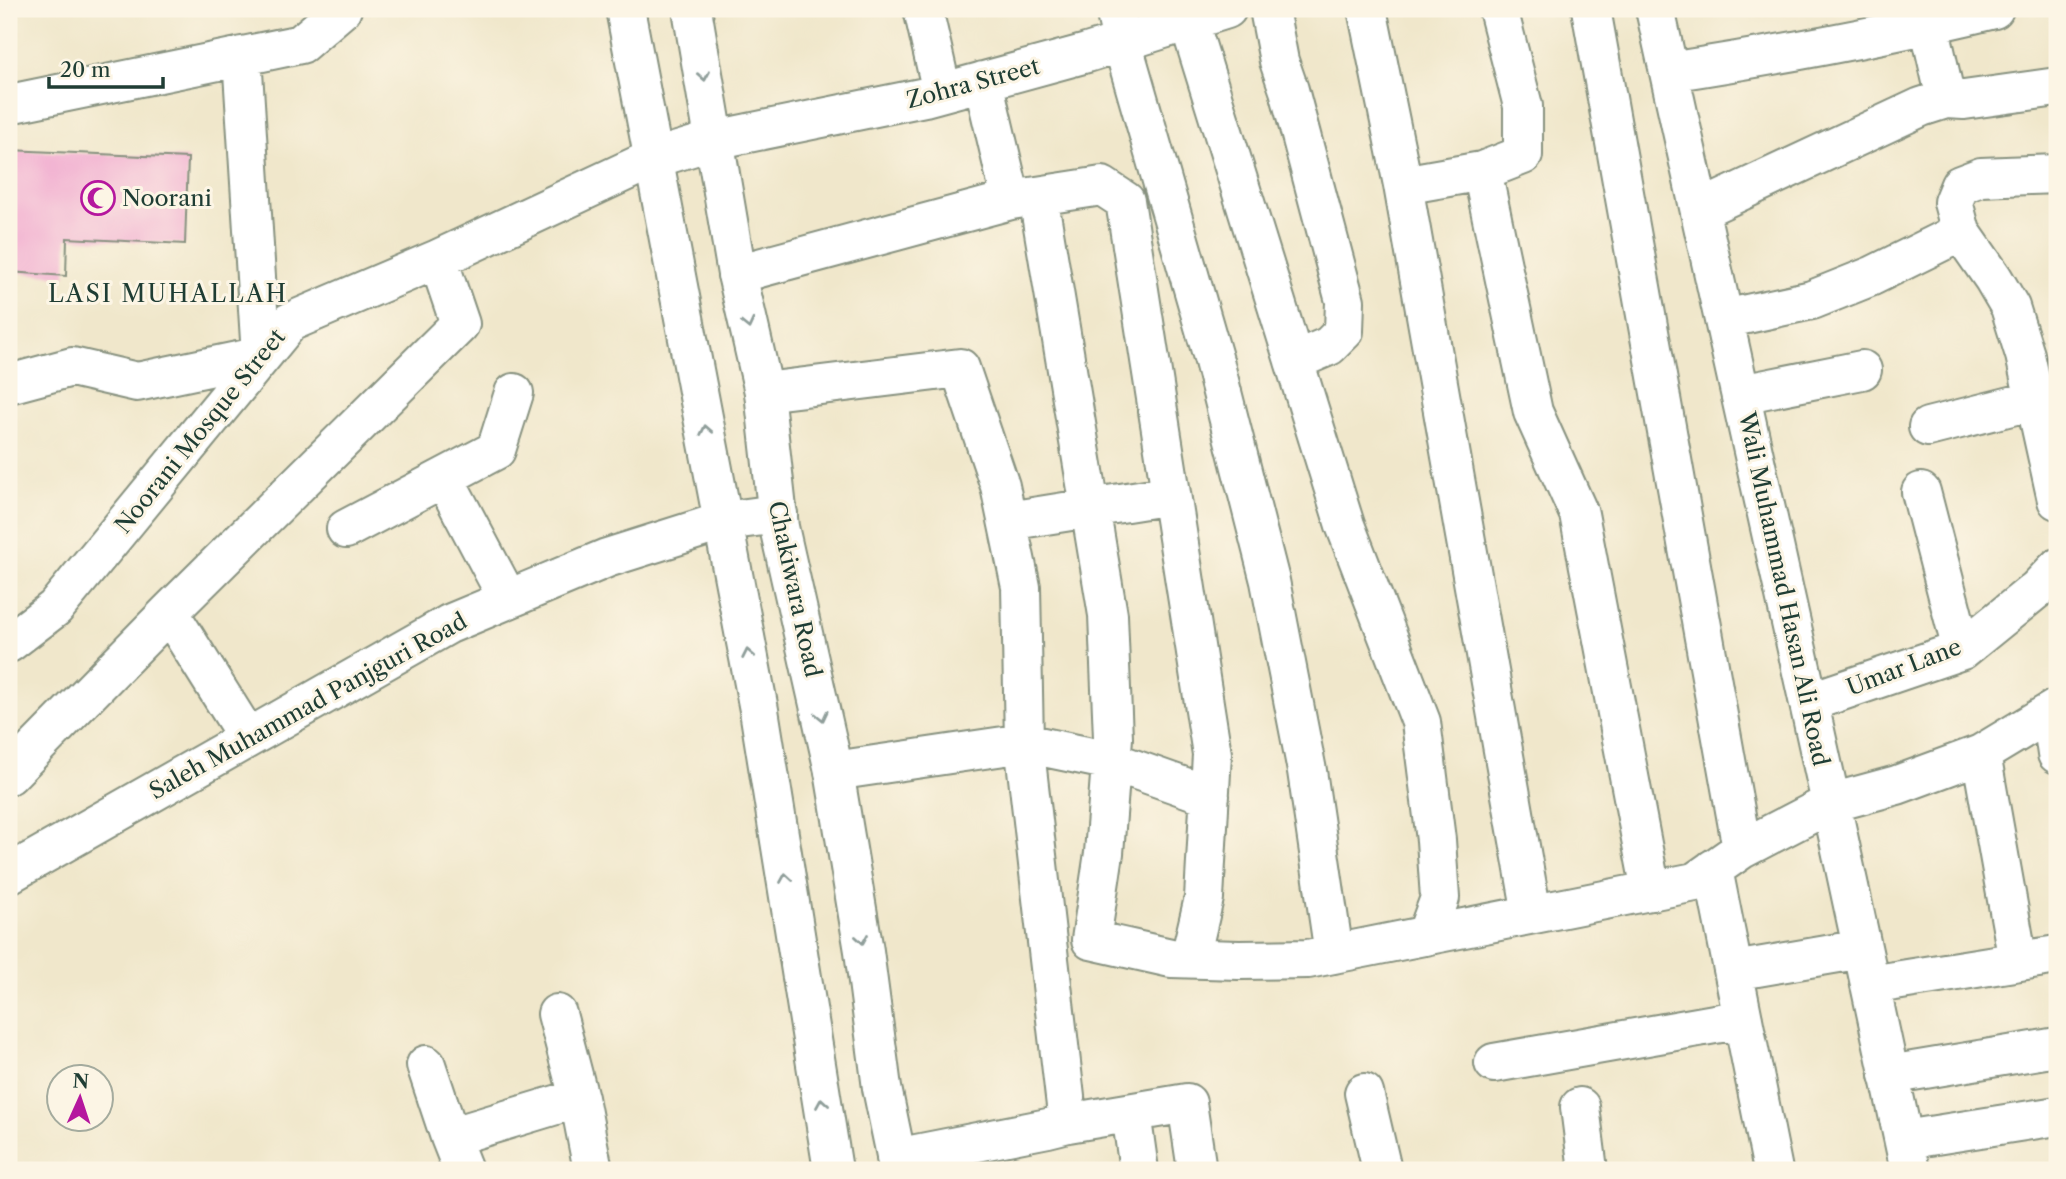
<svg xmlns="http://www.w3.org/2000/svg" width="2066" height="1179" font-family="'Libre Caslon Text',serif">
<rect width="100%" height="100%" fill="#fcf5e5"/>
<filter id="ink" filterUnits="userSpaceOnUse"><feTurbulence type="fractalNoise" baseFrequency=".0143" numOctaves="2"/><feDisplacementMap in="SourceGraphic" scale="14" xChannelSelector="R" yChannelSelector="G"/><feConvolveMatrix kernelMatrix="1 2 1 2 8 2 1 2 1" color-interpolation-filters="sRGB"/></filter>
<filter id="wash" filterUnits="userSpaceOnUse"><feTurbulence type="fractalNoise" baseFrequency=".00686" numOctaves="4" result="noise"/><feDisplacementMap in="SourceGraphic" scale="28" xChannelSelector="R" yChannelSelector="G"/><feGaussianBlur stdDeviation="1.57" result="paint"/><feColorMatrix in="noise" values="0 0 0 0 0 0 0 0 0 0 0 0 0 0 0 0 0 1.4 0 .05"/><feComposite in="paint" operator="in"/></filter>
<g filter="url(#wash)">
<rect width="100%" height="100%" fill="#f0e7cb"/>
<g id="blocks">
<path fill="#f0a5ce" d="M9,150L188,158L185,244L67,238L66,276L9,272Z"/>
</g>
</g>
<g filter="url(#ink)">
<use href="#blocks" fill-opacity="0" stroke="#889280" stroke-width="2"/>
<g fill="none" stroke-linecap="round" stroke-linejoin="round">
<g stroke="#889280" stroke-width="42">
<path id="minor" d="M923,9L942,92
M1115,9L1122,42L1214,361L1270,581L1307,771L1334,954
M1185,9L1345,525L1421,722L1436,840L1440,898L1426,936
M1269,9L1279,61L1289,90L1345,301L1344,331L1329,346L1294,361
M1367,9L1403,185L1532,914
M1591,9L1742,849
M1655,9L1831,803L1910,1170
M1929,24L1946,99
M1669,72C1779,55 1887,35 1994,9
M983,81L1011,200
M9,104L301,44L342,9
M1482,171L1533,412L1579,514L1651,891
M2057,174L1981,177L1960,185L1953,202L1961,232L1993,278L2010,307L2025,355L2057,500
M1403,185L1482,171L1523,155V106L1498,9
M1038,196L1108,615L1113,738L1104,853L1091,940L1171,958L1239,960L1308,959L1695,882L1742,849L1831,803L1897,785L1981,754L2057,708
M1700,210L1921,107L1946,99L1964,100L2057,87
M737,274L1011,200L1102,186L1125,201L1212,754L1204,898L1190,958
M1724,319L1812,300L1872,276L1961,232
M9,384L72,367L137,382L261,356L242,56
M764,392L960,368L1000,486L1021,587L1024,743L1068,1123
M1741,394L1862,370
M1928,427L2035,400
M444,478L508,599
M1921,492L1962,650
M1008,521L1171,495
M346,529L496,450L514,393
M169,612L248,738
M9,643L55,608L290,322L438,259L652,159L714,140L925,97L1087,53L1227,9
M1809,702L1962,650L2037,589L2057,568
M2051,712L2057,754
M1981,754L2018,961
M834,771L1024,743L1111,761L1210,796
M9,775L169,612L460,324L438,259
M1713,869L1773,1170
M9,874L449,624L607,558L724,521L778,514
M1734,971L1862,949
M1870,985L2057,955
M557,1014L579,1098L593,1170
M1494,1063L1743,1019
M426,1065L450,1137
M1889,1075L2057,1047
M1364,1093L1382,1170
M1580,1107L1588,1170
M1131,1113L1139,1170
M1904,1140L2057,1116
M896,1158L1048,1128L1068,1123L1187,1103L1197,1170
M463,1170L450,1137L579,1098"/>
</g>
<g stroke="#889280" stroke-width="42">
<path id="major" d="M625,9L759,710L833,1170
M692,9L737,274L764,392L779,527L834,771L864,951L882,1088L899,1170"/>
</g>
<use href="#minor" stroke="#fff" stroke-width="38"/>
<use href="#major" stroke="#fff" stroke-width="38"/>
</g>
<defs><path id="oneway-chevron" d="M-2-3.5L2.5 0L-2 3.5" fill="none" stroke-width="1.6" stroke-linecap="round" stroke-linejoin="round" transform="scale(1.75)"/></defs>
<g stroke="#8f9e9a">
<use href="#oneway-chevron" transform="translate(704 76) rotate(80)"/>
<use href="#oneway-chevron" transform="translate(748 324) rotate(77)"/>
<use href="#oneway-chevron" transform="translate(706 430) rotate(-101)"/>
<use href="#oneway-chevron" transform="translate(748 654) rotate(-101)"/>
<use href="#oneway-chevron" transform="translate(822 716) rotate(77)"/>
<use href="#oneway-chevron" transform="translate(786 878) rotate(-99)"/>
<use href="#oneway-chevron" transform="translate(862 939) rotate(81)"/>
<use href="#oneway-chevron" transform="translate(822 1103) rotate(-99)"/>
</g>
</g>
<defs>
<g id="mosque-ring" transform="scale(1.75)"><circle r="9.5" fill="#fcf5e5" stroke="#b5179e" stroke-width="1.5"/><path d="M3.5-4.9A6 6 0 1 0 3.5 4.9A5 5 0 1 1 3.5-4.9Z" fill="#b5179e"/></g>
</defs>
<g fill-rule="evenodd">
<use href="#mosque-ring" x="98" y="198"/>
</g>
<g text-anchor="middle" stroke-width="6" stroke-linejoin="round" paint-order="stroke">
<g font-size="23" fill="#1f3d34" stroke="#fcf5e5">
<text transform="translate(973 83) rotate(-15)" y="8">Zohra Street</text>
<text transform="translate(200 431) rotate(-51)" y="8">Noorani Mosque Street</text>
<text transform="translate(795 589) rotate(78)" y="8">Chakiwara Road</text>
<text transform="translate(1784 589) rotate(78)" y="8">Wali Muhammad Hasan Ali Road</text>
<text transform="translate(1904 667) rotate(-21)" y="8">Umar Lane</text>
<text transform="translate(308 706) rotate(-29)" y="8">Saleh Muhammad Panjguri Road</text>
</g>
<g font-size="23" fill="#1f3d34" stroke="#fcf5e5" text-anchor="start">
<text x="122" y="206">Noorani</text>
</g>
<g font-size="24" letter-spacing="2" fill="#1f3d34" stroke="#fcf5e5">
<text x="168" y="302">LASI MUHALLAH</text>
</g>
</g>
<rect width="2066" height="1179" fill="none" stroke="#fcf5e5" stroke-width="35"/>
<g transform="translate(80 1098) rotate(3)"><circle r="33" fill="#fcf5e5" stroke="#a4ab9e" stroke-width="2"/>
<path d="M0-5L12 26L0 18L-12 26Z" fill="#b5179e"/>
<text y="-10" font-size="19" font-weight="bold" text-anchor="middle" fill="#1f3d34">N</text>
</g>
<path d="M49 77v10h114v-10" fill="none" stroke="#1f3d34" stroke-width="3.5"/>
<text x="60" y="77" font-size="21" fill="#1f3d34" stroke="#fcf5e5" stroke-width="5" paint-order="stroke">20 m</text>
</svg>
